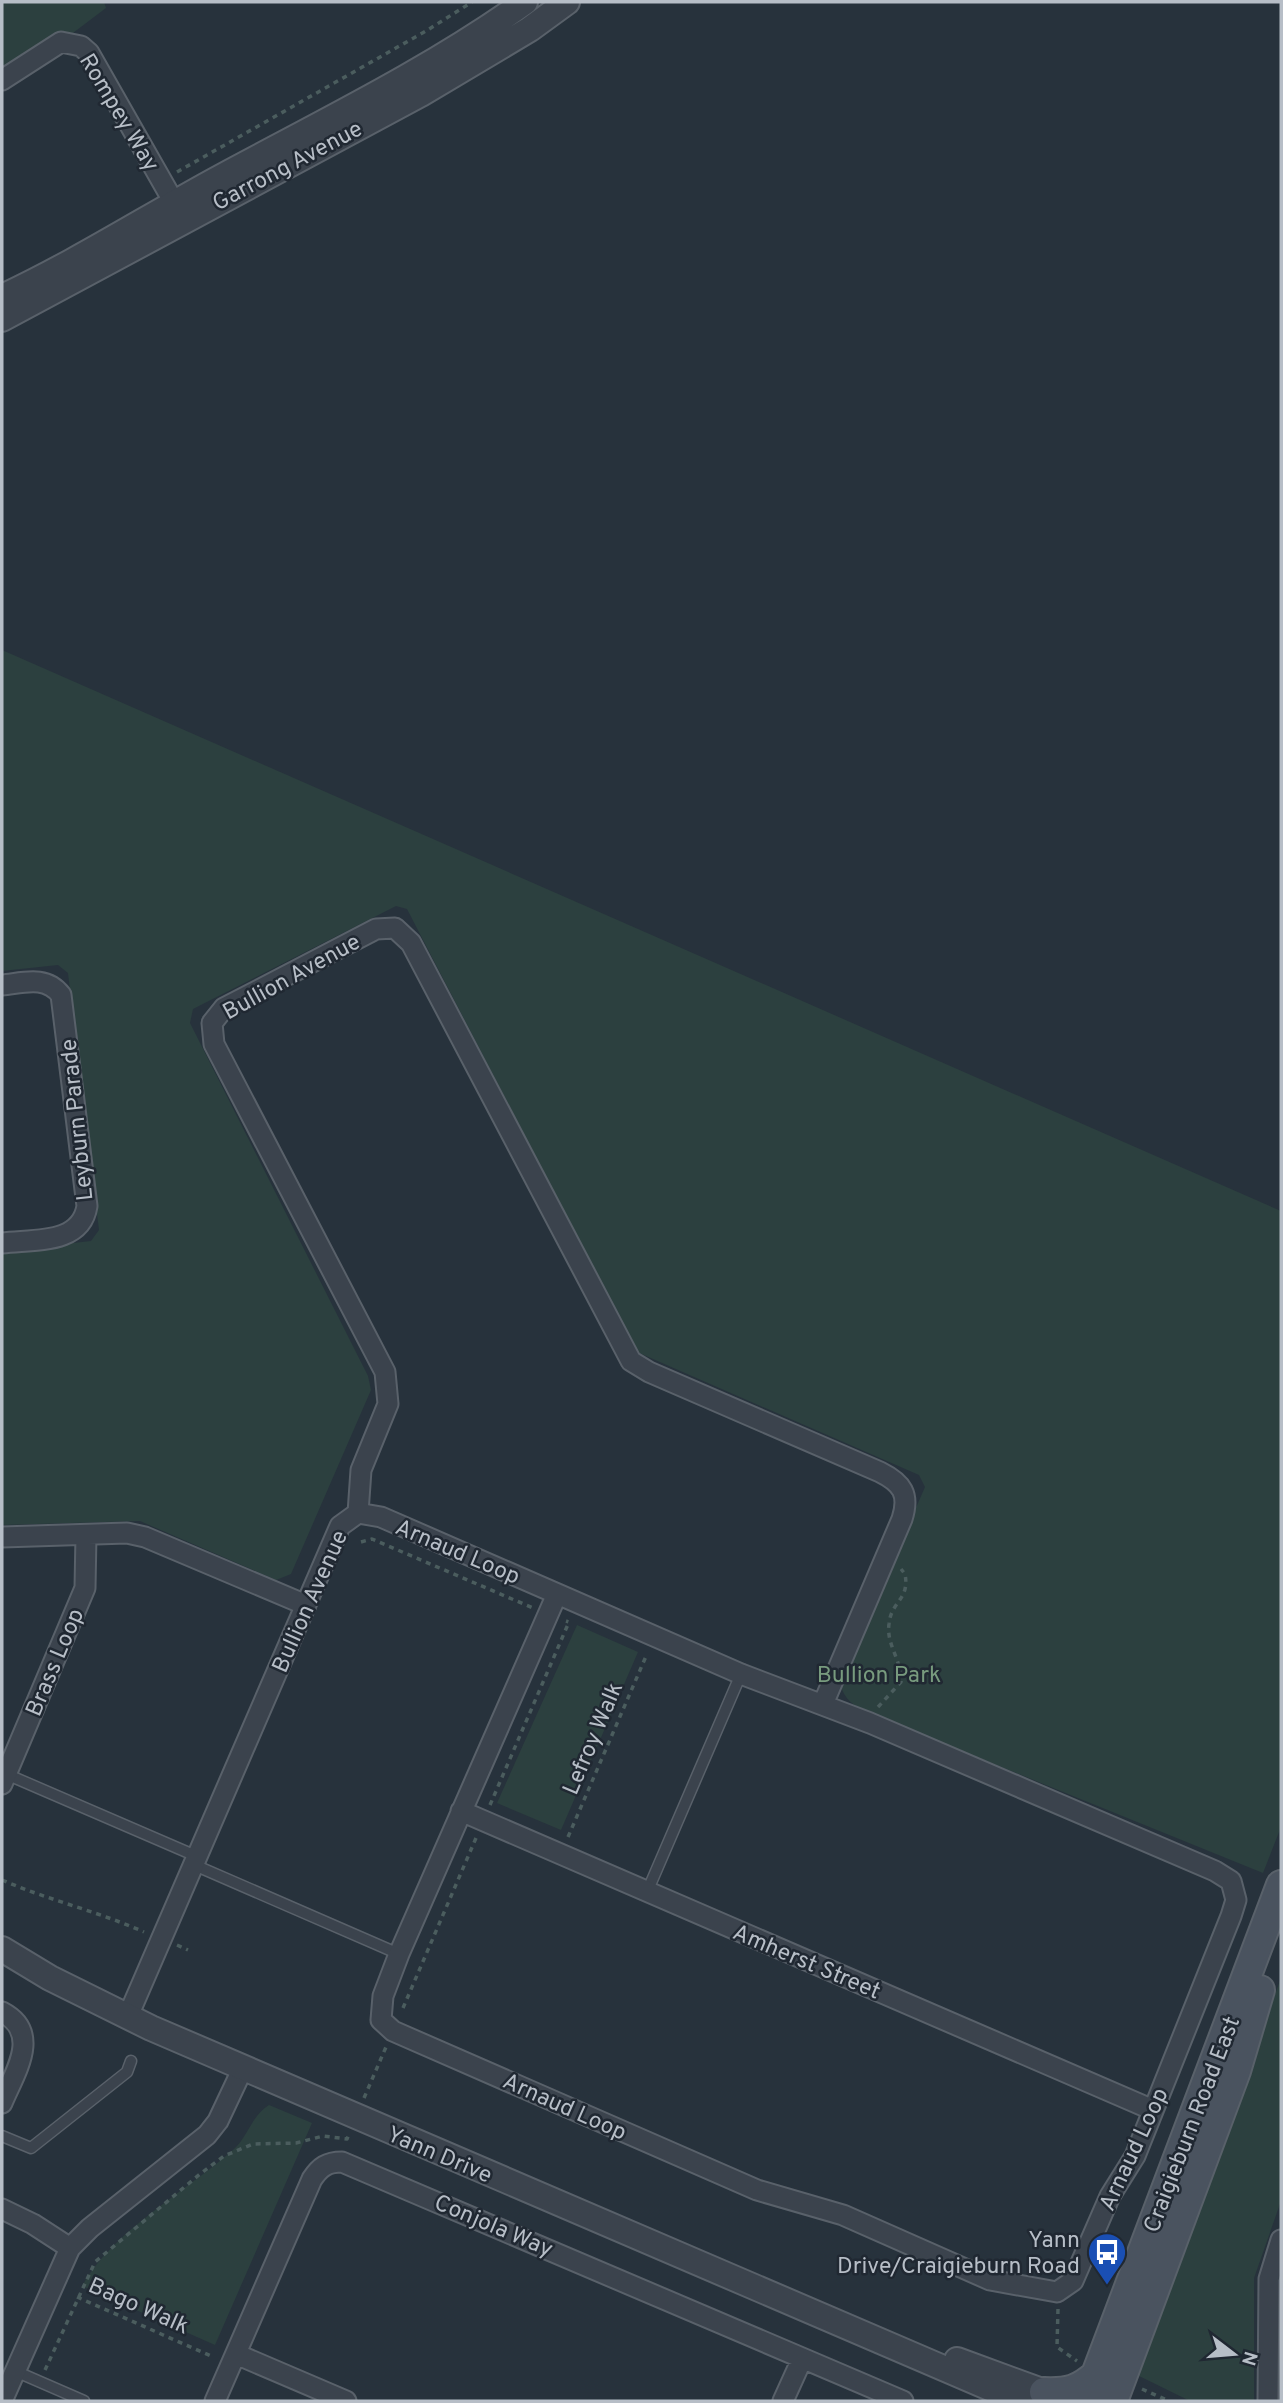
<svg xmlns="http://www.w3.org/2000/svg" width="1283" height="2403" font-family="Overpass,sans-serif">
<rect width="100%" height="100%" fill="#27323c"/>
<path fill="#2c403f" d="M2,2H104L106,8L61,42L2,80Z
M2,650L1281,1211V1827L1263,1873L893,1723C871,1713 844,1708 840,1682L925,1487L919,1475L637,1352L407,909L396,906L193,1009L190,1023L368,1376L371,1390L291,1574L276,1580L140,1521L2,1525V1251L91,1241L99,1230L68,973L58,965L2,971Z
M577,1625L638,1652L561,1830L497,1803Z
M1281,1978V2201L1254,2278V2401H1190L1137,2375Z
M269,2105L312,2123L215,2345L82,2286C113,2231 185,2192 233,2150C249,2136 251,2116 269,2105Z"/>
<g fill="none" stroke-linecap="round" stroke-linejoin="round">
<g stroke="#59616a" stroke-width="13">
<path id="service" d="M6,1774L196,1856
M192,1864L399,1954
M647,1892L741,1674
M2,2136L31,2148L127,2072L131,2061
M15,2371L84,2401"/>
</g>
<g stroke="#59616a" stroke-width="23">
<path id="minor" d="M2,80L61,42L81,46L89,53L180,213
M2,985C23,983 46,975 61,995L87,1206C81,1245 34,1239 2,1243
M358,1513L381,1517L741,1674L870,1723L1215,1871L1231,1881L1236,1900L1231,1916L1135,2156L1110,2196L1073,2281L1057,2292L990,2280L843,2215L757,2190L393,2031L381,2020L383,1996L399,1954L557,1594
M2,1537L127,1533L145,1537L306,1605
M2,1784L85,1588L86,1535
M461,1811L1153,2110
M2,2012C42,2033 15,2072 2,2103
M128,2016L340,1526L358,1513L361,1470L388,1404L385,1372L214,1044L212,1023L224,1008L376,929L395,928L411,943L631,1361L649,1372L880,1472C902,1483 910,1494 902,1519L823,1704
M2,2209L33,2224L70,2248
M236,2354L346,2401
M2,2401L70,2248L90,2228L207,2135L218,2121L243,2068
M215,2401L312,2179C320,2167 327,2162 342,2162L903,2401
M783,2401L802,2359
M1268,2401L1269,2279L1281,2240"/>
</g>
<g stroke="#59616a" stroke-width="28">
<path id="tertiary" d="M2,297C77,262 147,217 221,177C323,122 430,70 525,2
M2,319L421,94L530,29L567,2
M2,1949L50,1978L151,2028L1020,2401
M957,2360L1061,2398"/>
</g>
<g stroke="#59616a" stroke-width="32">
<path id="secondary" d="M1044,2392C1068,2393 1079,2390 1097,2374
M1086,2401L1281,1885
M1113,2401L1236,2071L1260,1990"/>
</g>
<path stroke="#4b5d5e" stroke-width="3.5" stroke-dasharray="5 5" stroke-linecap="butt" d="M177,172L426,31L472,2
M361,1542L372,1539L533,1608
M878,1707L901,1682C902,1660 886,1645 889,1624C891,1601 910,1600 905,1574L901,1569
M490,1805L569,1622L566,1621
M568,1837L647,1654
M2,1880C48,1900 97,1911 144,1932
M177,1945L188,1950
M403,2008L476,1838
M364,2098L386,2047
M77,2297L211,2356
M1058,2309L1057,2347L1077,2361
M45,2370L95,2262L200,2174L224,2156L253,2144L296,2143L323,2136L347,2139L349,2134
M1142,2389L1169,2401"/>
<use href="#service" stroke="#3b434d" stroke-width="10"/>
<use href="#minor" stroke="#3b434d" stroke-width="19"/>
<use href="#tertiary" stroke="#3b434d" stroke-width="24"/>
<use href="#secondary" stroke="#4a535f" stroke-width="28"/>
</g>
<defs>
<g id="bus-pin" transform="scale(2.0125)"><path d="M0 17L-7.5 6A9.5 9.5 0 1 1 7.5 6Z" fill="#1a4fb4" stroke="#202832"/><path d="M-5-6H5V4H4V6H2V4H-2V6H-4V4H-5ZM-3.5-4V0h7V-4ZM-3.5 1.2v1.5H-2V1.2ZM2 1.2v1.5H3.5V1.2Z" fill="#fff"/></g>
</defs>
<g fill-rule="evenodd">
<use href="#bus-pin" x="1107" y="2252"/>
</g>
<g text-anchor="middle" stroke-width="5" stroke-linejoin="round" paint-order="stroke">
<g font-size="23" fill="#b7bec7" stroke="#202832">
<text transform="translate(120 112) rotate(59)" y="8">Rompey Way</text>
<text transform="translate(287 165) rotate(-28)" y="8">Garrong Avenue</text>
<text transform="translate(291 976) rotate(-29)" y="8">Bullion Avenue</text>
<text transform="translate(76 1120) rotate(-96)" y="8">Leyburn Parade</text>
<text transform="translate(458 1551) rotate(23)" y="8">Arnaud Loop</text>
<text transform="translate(309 1601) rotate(-66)" y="8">Bullion Avenue</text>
<text transform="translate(54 1662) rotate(-67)" y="8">Brass Loop</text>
<text transform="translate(592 1738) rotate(-67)" y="8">Lefroy Walk</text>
<text transform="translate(807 1961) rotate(23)" y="8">Amherst Street</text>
<text transform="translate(565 2106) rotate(24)" y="8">Arnaud Loop</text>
<text transform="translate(1191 2124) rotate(-69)" y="8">Craigieburn Road East</text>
<text transform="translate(1133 2149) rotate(-65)" y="8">Arnaud Loop</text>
<text transform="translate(440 2154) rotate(23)" y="8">Yann Drive</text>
<text transform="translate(494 2225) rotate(23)" y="8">Conjola Way</text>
<text transform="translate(139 2305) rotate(24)" y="8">Bago Walk</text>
</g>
<g font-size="23" fill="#789b7e" stroke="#202832">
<text x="879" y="1682">Bullion Park</text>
</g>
<g font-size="23" fill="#b7bec7" stroke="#202832" text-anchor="end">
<text x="1080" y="2247">Yann<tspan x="1080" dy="26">Drive/Craigieburn Road</tspan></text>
</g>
</g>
<rect width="1283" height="2403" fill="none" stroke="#b7bec7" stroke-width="7"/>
<g transform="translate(1234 2354) rotate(106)" stroke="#202832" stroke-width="5" paint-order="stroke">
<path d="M0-5L12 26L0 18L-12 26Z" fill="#b7bec7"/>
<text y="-10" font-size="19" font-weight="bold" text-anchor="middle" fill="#b7bec7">N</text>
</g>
</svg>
